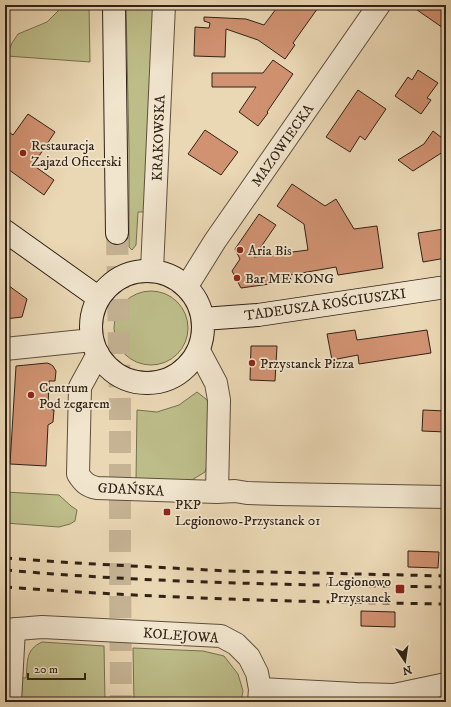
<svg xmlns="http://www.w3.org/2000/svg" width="451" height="707" font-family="'IM FELL DW Pica',serif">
<rect width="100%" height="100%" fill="#ead7b4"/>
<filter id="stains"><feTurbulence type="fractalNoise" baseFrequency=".005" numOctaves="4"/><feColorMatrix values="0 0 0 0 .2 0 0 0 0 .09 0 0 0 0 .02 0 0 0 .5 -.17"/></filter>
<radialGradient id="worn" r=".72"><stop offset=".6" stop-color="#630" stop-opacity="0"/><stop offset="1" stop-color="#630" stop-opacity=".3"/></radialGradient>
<path fill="#bdbd89" stroke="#767050" d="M59,5H89L90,62L7,56L12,43L18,34L47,22L58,11Z
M126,5H154L144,212H138L136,245L132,250L129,247V150Z
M114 328a37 37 0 1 1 74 0a37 37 0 1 1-74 0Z
M197,392L206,399L211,406V452L205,472L190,481H136L137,410L157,412L179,405Z
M5,492L59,495L71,506L77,510L75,521L70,524L59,527L5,523Z
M42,642L104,646L105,702H18L20,678H26C28,661 25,650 42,642Z
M133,648L203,651L224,656L238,674L243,691L241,702H134Z"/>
<path fill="#d19272" stroke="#302216" d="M279,5H320L293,43L295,45L285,59L258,40L226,29L225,57L194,56L195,27L209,28L210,23L204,21V17L246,19L264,25Z
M410,5H446V30Z
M273,60L293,74L267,112L268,113L258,126L239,112L256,87H212V73H263Z
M418,70L438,83L427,98L431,100L421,114L395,96L408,77L412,80Z
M358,90L386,109L365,140L360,136L350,152L326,137Z
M28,114L55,132L33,165L54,180L44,195L5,167V129L13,135Z
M205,130L238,152L221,175L188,154Z
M433,131L446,141V150L413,171L398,160L424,144Z
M292,184L325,206L336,199L354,229L377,226L383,268L338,275L336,267L290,275L291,281L241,288L232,271L240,259L235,249L259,214L276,225L254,257L308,250L304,224L277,206Z
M444,229L446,240V258L423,262L418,233Z
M5,283L27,299L22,317L5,319Z
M355,330L357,340L427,330L431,353L359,364L358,355L332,360L327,334Z
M251,346H277L275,381L250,380Z
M47,363L50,364L53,366L56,371L55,381H49L48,409L54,410L53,422L48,425L46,466L10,464L16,366Z
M423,410L446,411V432L422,431Z
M408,551L439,552L438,568L408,567Z
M361,611L395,612V627L361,626Z"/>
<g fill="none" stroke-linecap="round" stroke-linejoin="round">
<path stroke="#c5b394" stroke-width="22" stroke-dasharray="22 11" stroke-linecap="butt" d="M117,233L120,405V553L121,702"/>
<g stroke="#5e4f3e" stroke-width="24">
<path id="street" d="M152,270L164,5
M187,286L215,241L379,5
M5,349L92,340
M199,351L216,383L219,400L217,492
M98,354L80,387L78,474C83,482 87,486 97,488L217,492L235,491L247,493L278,494L446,497
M5,630L42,627L221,636L236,644L249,657L257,673L260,689L259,702
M260,689L356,694L394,695L446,684
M10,702L14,629"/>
</g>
<g stroke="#302216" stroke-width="24">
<path id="secondary" d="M114,5L117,233
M5,231L99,298
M91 327a56 56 0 1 1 112 0a56 56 0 1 1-112 0Z
M203,319L258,315L446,287"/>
</g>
<use href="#street" stroke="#f1e5ce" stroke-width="22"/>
<use href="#secondary" stroke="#f1e5ce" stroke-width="22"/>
<path stroke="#302216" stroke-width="3" stroke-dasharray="7 7" stroke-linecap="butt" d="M5,558L76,563L228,571L446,576
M5,570C152,583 299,585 446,587
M5,587C152,598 299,602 446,604"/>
</g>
<g fill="#8f2418" stroke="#f1e5ce" stroke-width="1.5">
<circle cx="23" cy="153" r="4"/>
<circle cx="240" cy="250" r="4"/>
<circle cx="237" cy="278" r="4"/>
<circle cx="252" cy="363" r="4"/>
<circle cx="31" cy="395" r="4"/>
<rect x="163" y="508" width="8" height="8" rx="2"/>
<rect x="395" y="584" width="10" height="10" rx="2"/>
</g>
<g text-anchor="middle" stroke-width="3.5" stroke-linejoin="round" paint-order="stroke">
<g font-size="14" fill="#302216" stroke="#f1e5ce">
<text transform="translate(158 138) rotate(-88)" y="5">KRAKOWSKA</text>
<text transform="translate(282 145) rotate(-55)" y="5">MAZOWIECKA</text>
<text transform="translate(325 304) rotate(-8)" y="5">TADEUSZA KOŚCIUSZKI</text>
<text transform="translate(131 489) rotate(3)" y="5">GDAŃSKA</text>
<text transform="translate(181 635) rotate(4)" y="5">KOLEJOWA</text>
</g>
<g font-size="14" fill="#302216" stroke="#f1e5ce" text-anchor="start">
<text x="31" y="150">Restauracja<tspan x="31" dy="16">Zajazd Oficerski</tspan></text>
<text x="248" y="255">Aria Bis</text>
<text x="245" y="283">Bar ME KONG</text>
<text x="260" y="368">Przystanek Pizza</text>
<text x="39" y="392">Centrum<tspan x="39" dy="16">Pod zegarem</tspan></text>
<text x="175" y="509">PKP<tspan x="175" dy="16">Legionowo-Przystanek 01</tspan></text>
<text x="391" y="586" text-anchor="end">Legionowo<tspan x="391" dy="16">Przystanek</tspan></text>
</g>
</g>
<rect width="451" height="707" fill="none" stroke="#ead7b4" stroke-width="20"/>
<rect x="6" y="6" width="439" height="695" fill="none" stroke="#302216" stroke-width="2"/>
<rect x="10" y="10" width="431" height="687" fill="none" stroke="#302216"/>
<g transform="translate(405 661) rotate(167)" stroke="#f1e5ce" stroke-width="3" paint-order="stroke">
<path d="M0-3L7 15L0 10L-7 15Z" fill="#302216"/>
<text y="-6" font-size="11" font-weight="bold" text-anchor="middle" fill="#302216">N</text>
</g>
<path d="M28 673v6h57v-6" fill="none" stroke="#302216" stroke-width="2"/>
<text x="34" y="673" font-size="12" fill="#302216" stroke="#f1e5ce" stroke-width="3" paint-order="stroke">20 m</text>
<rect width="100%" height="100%" filter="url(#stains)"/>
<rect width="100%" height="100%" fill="url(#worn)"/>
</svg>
